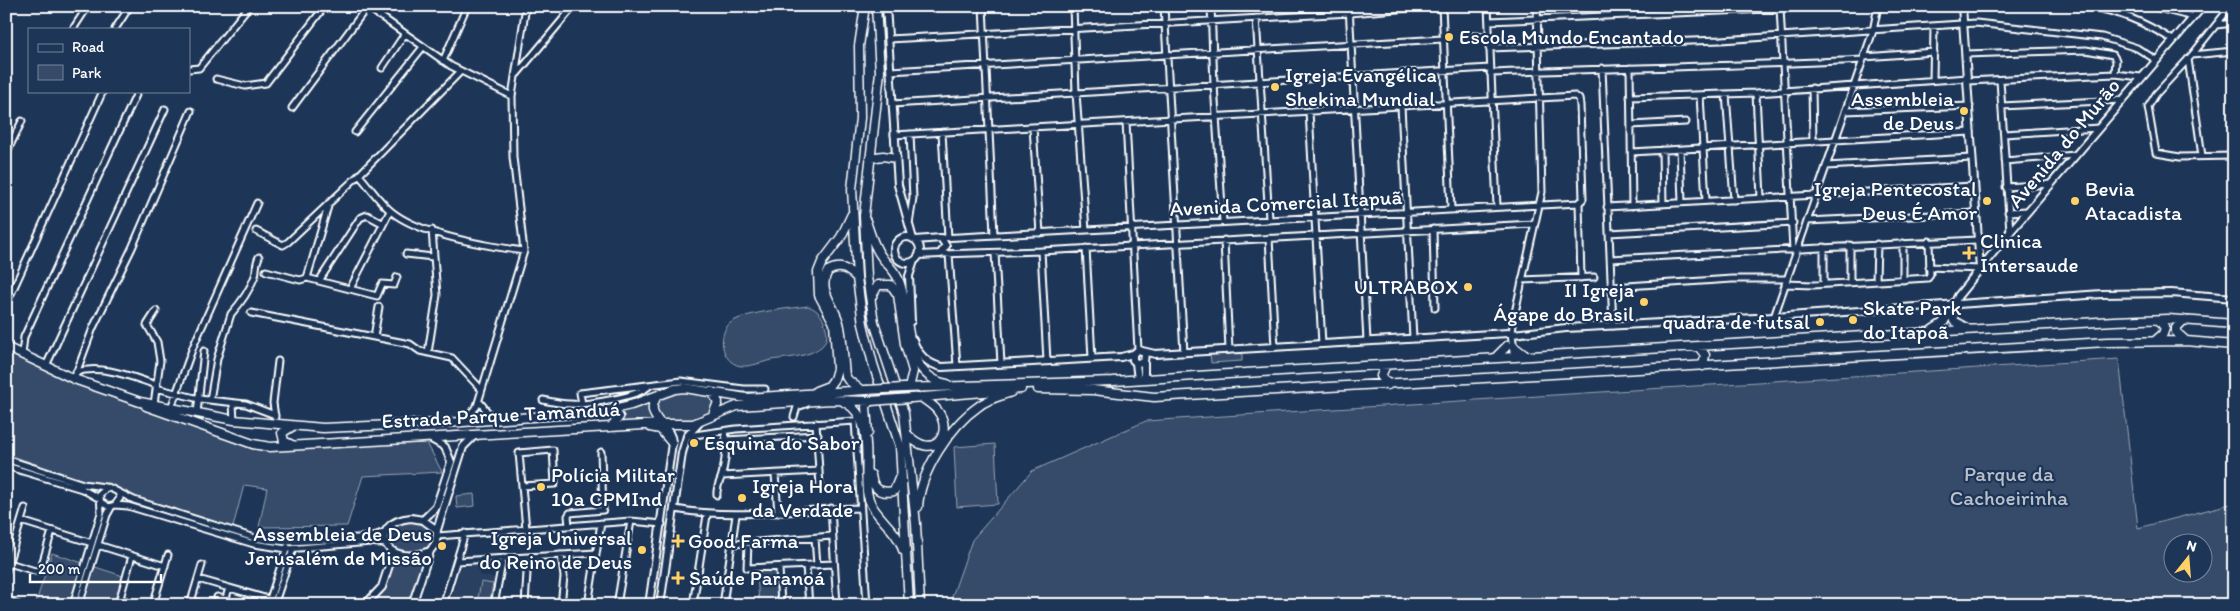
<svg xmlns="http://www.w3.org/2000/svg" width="2240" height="611" font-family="Itim,sans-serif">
<rect width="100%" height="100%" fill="#1d3557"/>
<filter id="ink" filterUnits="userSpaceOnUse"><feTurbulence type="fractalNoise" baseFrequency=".02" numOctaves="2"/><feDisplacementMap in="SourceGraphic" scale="10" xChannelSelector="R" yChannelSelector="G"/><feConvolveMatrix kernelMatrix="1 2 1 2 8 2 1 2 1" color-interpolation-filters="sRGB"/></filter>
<g filter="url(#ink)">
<path fill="#2a4161" d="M481,563L479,575L495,578L491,605H450L460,567Z"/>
<path fill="#364b69" stroke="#9aa5b4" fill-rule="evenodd" d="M808,306C818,310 822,315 825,325C837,356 791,357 771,360C763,362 750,367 741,366C720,363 716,331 733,321C752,311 787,309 808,306Z
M6,350L91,389L252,449L427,443L442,472L363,476L347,526L259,527L267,488L244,485L233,527L230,529L6,454Z
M1242,352V361L1211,363L1210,353Z
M2119,359L2138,528L2234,503V605H949L972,540L1032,471L1146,421ZM2172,544H2202V574H2172Z
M685,390L711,395L715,399L713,414L700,421L662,423C656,416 653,405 659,397Z
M653,401L657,421L621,423L624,415L618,410Z
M995,444L998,504L957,507L954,447Z
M474,494L475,506L457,508L456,496Z
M404,520L422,521L435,530L436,536L431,548L403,554L389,547L386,533L391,527Z
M52,553L123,576L113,605H35Z
M425,556L411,605H367L386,589L392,558L411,561Z
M778,570L779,605H759L757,572Z
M481,582L493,584L489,605L477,603Z"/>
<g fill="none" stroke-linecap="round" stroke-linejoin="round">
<g stroke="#fff" stroke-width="9">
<path id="minor" d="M366,6L451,66L512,96
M983,6L994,235
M1073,6L1076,93L1086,230
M1164,6L1184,353
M1211,6L1214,85L1223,222
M1349,6L1367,341
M1442,6L1451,209
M1488,6L1497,207
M2083,6C2117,10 2144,22 2173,40
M2150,6L2193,17
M886,7L894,6
M1780,8L1793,250
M379,16L387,6
M1256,18L1269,219
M1489,21L1835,6
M2216,25L2234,23
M73,29L88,6
M115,29L130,6
M1468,36H1489
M889,39L1350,13L1432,6
M1489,48L1721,40L1976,23L2102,37L2137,48L2156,60
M2234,51L2192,55L2156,94L2148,107L2156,153L2180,157L2234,156
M1966,54L2086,50L2113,55L2116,60L2115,74
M2192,55L2231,6
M1864,57L1934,52
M2188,59L2202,156
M443,61L467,6
M382,68L404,35
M1602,68L1613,326
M1630,68L1632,206
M189,69L199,68L249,6
M890,71L1443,39
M1490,73C1615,68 1739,66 1863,60
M517,74L574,6
M216,79L245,86L266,83L325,6
M1933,80L1934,27
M2000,80L2010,232
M1968,81L2115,74L2141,77
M1812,88L1813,142
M1756,93L1761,198
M1726,94L1734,200
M1700,95L1706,201
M1630,97L1756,93L1968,78
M892,104L1490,68
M1401,106L1413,338
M2002,106L2122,100
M292,108L367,7
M1309,111L1322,344
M1845,111L1970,106
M1126,122L1138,350
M1631,125L1686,122
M1033,127L1040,233
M355,132L423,47
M942,132L948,238
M2004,134L2099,128
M894,135L1575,96L1579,99L1580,105L1583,199L1579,203
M1662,150L1663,204
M1680,150L1682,202
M1632,152L1971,132
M6,154L22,121
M2005,161L2075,155
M1826,166L1972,158
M359,175C370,187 380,203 392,212C421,235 487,246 524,251
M2006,187L2051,184
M1579,203L1581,278
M1607,207L1973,186
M2008,212L2027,211
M1807,221L1975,213
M909,224L913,198L910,134
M1433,229L1435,308
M256,231L283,245L288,242L359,175L460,72
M1609,233L1793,223
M941,238L1579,203
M1269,238L1275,347
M1224,240L1229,350
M1086,248L1092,358
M1041,251L1047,361
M995,253L1001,364
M406,254L433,257
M940,254L1041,251L1534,224
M949,254L957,366
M1610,259L1977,240
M1929,267L1980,269
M266,271L300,280L307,278L377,296L382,284L394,285L397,277
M307,278L329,203
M1522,280L1594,277
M1903,280V243
M319,281L360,218L367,215L382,223
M1876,281L1877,244
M1850,282V245
M1785,284L1813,285L1928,278L1930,274L1929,241
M1824,284V247
M1612,287L1732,279H1787
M350,289L390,211
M6,305L103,91
M251,313L410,344L420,351L452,358L481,389
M1774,317L1873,31L1878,6
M1512,333L1514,317L1542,192L1537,6
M374,337L379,307
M428,353L437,295L432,230
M22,355L24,337L136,95
M46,366L165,109
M76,372C103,364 131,377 157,385
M74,379L93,328L132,248L191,111
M156,388L199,399L246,404L275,415
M210,400L217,359L231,314C240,304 250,289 255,276C257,269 255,264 259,257
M543,400C552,402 561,404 570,404C586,405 640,397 650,385
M479,401L493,419
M154,404L160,361L157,342L147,325L156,311
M233,404L234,420
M582,404L580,393L681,381L744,389H765
M171,408L193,347L257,203
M197,413L204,351
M275,417L273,403L278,361
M794,417L797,407L806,404
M463,422L477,406L524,251L513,157L512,96L526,6
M816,423L820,487
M687,436L736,429L855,421L867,605
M726,440L818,435
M553,450L555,484L522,486L519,453Z
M6,459L83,484L105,487
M6,466L82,489L100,499
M775,474L778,513
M722,476L819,471
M522,486L526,529
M118,492L134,500L255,538L267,540L288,542L329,540L371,537L385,532
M717,495C716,487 720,482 722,475C725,462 727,444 725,431
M115,505L128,506L254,544L287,549L371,542L385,544
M831,508L837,605
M675,509C736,520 798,509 860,508
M21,521L92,543
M569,525L568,516L570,513L603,510L601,452
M437,536L631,521L662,524
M815,538L817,565
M748,543L747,568L834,564
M732,544L832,536
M98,545L165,566
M132,556L120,598L135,605
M457,561L596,553
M9,563L35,571H40L52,531
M806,566L809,605
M779,568L781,605
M6,571L25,508
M198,579L275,601
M217,597L225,599
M6,601L19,605
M191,601L203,604
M73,605L101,513L100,494L108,487L118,492L120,498L115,505L109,507L101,502
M79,605L107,515L112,506
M153,605L168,555
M190,605L202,565
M224,605L229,588
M268,605L287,547
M274,605L293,549
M443,605L465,533
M494,605L503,558
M525,605L528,557
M561,605L564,577L561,555
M588,605L601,523
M617,605L631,521
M693,605L707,515
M723,605L736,515"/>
</g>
<g stroke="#fff" stroke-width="10">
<path id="tertiary" d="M886,6L898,185L913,239
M1962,6L1980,269
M894 250a13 13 0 1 1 26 0a13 13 0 1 1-26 0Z
M915,240L941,238L946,246L940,254L919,255
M1954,304L1958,296L2010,232L2203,6
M911,321L909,276L914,261
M1513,334L1566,328L1774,317L2102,294L2171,293L2234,298
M1512,337L1514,357
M913,340C918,355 927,364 942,367L1121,357L1133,354
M1145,353L1144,362L1136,363L1133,360V354L1138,350L1155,354L1508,333
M1144,362V379
M1136,363L1138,380
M411,518L423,520L437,530L436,543L430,551C382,570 366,522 411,518Z
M423,520L436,507L451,462L445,447L431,439
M437,530L463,447L473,437L478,435
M365,605L382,587L393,553
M412,605L430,551
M649,605L672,443C672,434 668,429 661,424
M660,605L682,453L687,436L699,423"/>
</g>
<g stroke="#fff" stroke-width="11">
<path id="primary" d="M865,6L859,46L860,118L852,189L857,278L863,324L873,364L900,446L909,605
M876,6L880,72L864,216L867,277L874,322L904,413L916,524L920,605
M870,158L883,156L896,158
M866,221C870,233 873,245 881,256C887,265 896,271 899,281C912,313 900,375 947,384
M857,278C848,269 840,264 828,271C816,291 837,307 840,327C843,342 843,359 845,375L848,380L861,390
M871,298L878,285H891L898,295L905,344L913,371L909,388
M1952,309L1954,321L1968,329
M2184,320L2176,328V332L2186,341
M1932,330L1943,323L1954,304
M2155,341L2163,334L2165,328L2159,320
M1513,346L1526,356
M6,347L74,379L140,402L234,420L323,428L463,422L600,412L631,405L675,389L685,388L746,398L866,390
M1699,347L1705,355L1703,366
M1495,358L1507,346
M1386,365L1381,376L1388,385
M904,388L1113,381L2114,321L2168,319L2234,324
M1038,389L1093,390L1154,397L2107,342L2186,341L2234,345
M816,391L829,386L834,379L837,369L834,323L819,295L818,272L822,262L841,237L852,214
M712,392L718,402L713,415
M657,396C650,407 652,414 661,424
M911,398L1021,389
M844,402C875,416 864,464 867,491C870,516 897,527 903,550
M146,406L253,444L270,447L661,424H693L737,406L831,400L871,401
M609,412L616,413L619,417L611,427
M650,427L660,429L672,443
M868,433L866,407L869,401
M907,434C934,463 955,432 937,410C933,405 926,401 921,397
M292,445L284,441L282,433L293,426
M871,475C873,489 880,494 894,491L900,476
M918,507C920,472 950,426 979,406C987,399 1001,396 1011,392"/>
</g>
<use href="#minor" stroke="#1d3557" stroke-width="5"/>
<use href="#tertiary" stroke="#1d3557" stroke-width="6"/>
<use href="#primary" stroke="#1d3557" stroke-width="8"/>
<g stroke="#fff" stroke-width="11" stroke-linecap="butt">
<path id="primary-bridge" d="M866,390L904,388
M871,401L911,398"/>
</g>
<use href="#primary-bridge" stroke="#1d3557" stroke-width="8"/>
</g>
</g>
<g fill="#ffd166" stroke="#1d3557" stroke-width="2">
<circle cx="1449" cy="37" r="5"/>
<circle cx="1275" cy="87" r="5"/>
<circle cx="1964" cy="111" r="5"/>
<circle cx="1987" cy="201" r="5"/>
<circle cx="2075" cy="201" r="5"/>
<path d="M1966.5 245.5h5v5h5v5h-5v5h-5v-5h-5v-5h5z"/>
<circle cx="1468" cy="287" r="5"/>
<circle cx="1644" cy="302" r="5"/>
<circle cx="1853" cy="320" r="5"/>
<circle cx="1820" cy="322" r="5"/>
<circle cx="694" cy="443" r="5"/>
<circle cx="541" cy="487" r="5"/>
<circle cx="742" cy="498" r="5"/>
<path d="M675.5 533.5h5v5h5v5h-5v5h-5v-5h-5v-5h5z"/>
<circle cx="442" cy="546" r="5"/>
<circle cx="642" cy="550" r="5"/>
<path d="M675.5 570.5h5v5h5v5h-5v5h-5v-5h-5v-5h5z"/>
</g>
<g text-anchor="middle" stroke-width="4.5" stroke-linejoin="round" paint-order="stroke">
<g font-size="21" fill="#fff" stroke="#1d3557" text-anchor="start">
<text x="1459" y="44">Escola Mundo Encantado</text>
<text x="1285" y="82">Igreja Evangélica<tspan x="1285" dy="24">Shekina Mundial</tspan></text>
<text x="1954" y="106" text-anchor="end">Assembleia<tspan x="1954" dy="24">de Deus</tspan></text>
<text x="1977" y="196" text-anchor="end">Igreja Pentecostal<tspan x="1977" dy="24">Deus É Amor</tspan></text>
<text x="2085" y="196">Bevia<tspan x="2085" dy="24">Atacadista</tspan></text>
<text x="1980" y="248">Clinica<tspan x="1980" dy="24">Intersaude</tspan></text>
<text x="1458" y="294" text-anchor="end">ULTRABOX</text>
<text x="1634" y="297" text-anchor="end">II Igreja<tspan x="1634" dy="24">Ágape do Brasil</tspan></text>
<text x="1863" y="315">Skate Park<tspan x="1863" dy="24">do Itapoã</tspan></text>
<text x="1810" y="329" text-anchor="end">quadra de futsal</text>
<text x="704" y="450">Esquina do Sabor</text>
<text x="551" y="482">Polícia Militar<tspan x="551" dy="24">10a CPMInd</tspan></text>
<text x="752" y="493">Igreja Hora<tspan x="752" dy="24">da Verdade</tspan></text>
<text x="432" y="541" text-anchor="end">Assembleia de Deus<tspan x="432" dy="24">Jerusalém de Missão</tspan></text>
<text x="632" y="545" text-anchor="end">Igreja Universal<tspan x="632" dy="24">do Reino de Deus</tspan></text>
<text x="688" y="548">Good Farma</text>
<text x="689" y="585">Saúde Paranoá</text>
</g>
<g font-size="21" fill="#fff" stroke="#1d3557">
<text transform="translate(2064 143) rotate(-50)" y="7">Avenida do Murão</text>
<text transform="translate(1286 203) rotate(-3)" y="7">Avenida Comercial Itapuã</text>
<text transform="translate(501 415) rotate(-3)" y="7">Estrada Parque Tamanduá</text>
</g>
<g font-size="21" fill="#b9c0ca" stroke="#1d3557">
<text x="2009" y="481">Parque da<tspan x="2009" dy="24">Cachoeirinha</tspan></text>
</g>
</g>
<rect width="2240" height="611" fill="none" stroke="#1d3557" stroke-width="25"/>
<rect x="12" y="12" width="2215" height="586" fill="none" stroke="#fff" stroke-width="2" filter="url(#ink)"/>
<rect x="28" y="28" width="162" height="65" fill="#1d3557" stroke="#77869a"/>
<rect x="38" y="44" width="25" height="8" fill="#1d3557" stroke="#77869a"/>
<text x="72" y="52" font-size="15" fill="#ffffff">Road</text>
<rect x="38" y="65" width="25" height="15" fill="#364b69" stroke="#77869a"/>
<text x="72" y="78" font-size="15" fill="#ffffff">Park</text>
<g transform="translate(2188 558) rotate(17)"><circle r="24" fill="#1d3557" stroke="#77869a"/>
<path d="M0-4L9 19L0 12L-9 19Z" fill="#ffd166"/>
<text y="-8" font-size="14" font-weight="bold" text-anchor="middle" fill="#ffffff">N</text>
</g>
<path d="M30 574v8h131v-8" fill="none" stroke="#ffffff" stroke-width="2.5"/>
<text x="38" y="574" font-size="15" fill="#ffffff" stroke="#1d3557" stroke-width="4" paint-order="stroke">200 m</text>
</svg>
